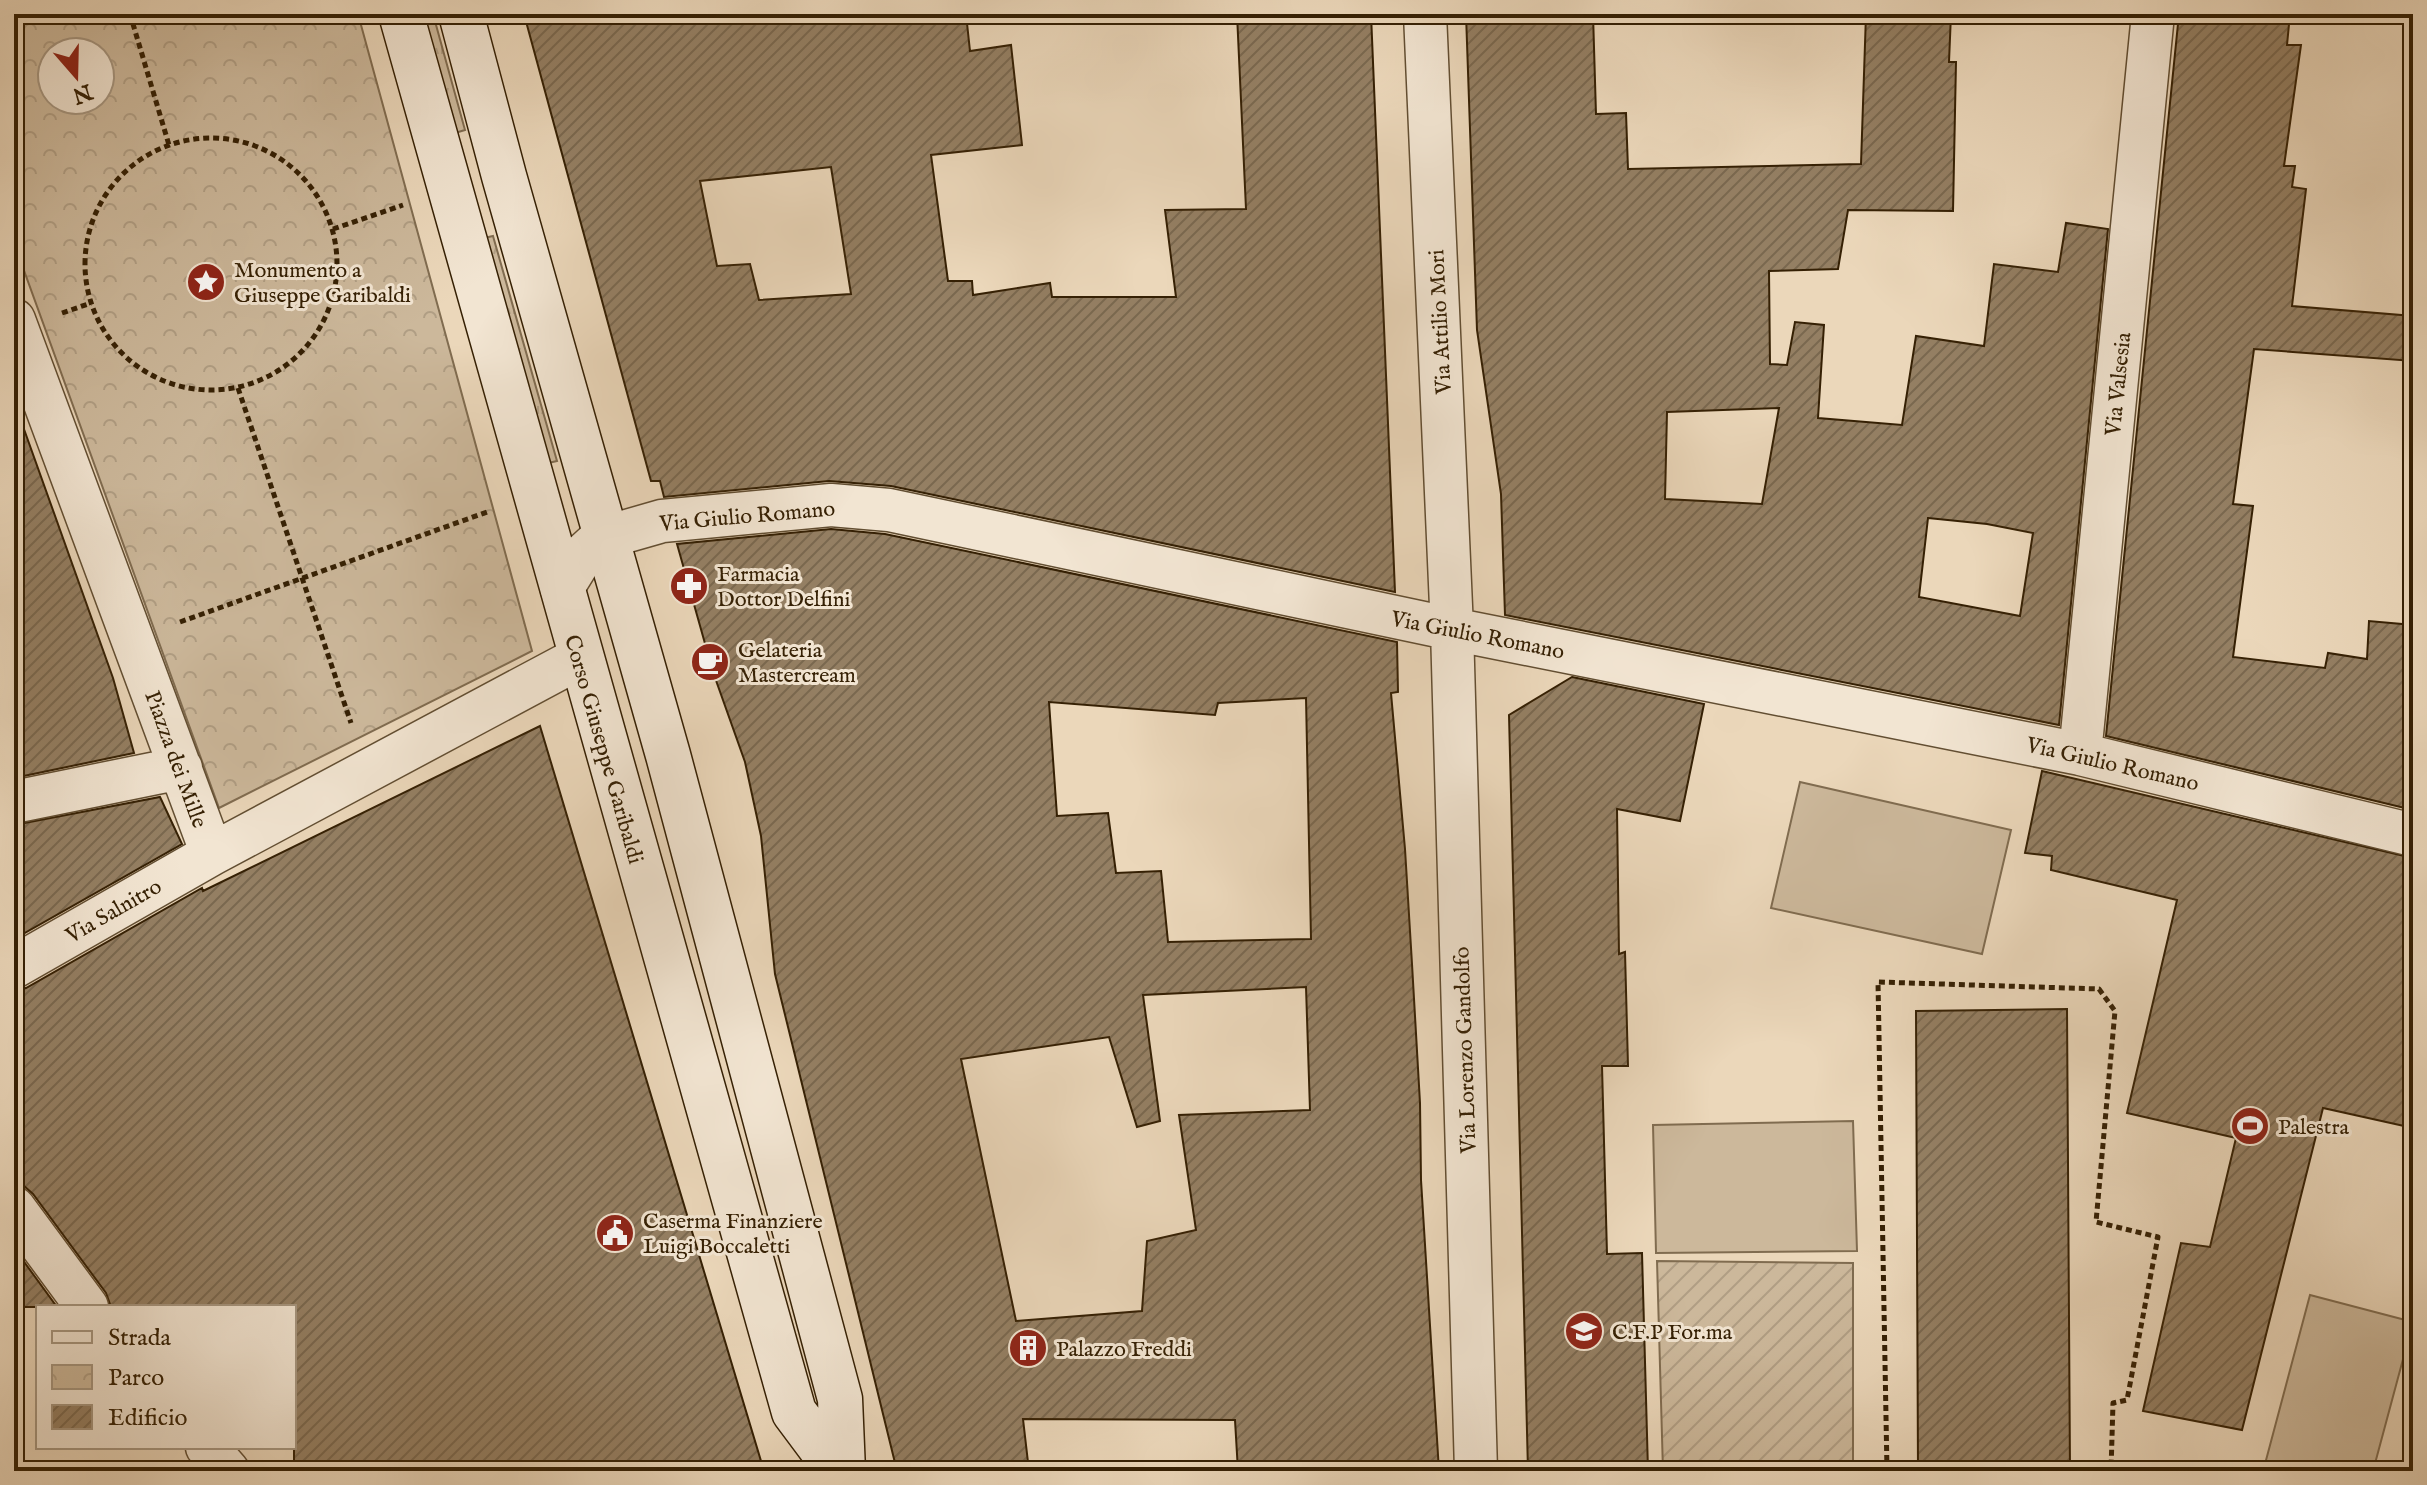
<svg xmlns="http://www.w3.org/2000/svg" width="2427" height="1485" font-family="'IM FELL English',serif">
<defs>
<pattern id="grass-tufts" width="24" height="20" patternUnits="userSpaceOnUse" patternTransform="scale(2)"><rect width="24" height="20" fill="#ccb89b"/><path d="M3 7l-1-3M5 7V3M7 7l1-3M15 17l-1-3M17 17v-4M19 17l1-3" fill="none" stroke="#b09e84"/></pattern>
<pattern id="park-crowns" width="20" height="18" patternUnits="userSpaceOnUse" patternTransform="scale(2)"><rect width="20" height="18" fill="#ccb89b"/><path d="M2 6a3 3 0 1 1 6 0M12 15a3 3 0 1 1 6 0" fill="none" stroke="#b09e84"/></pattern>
<pattern id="garden-furrows" width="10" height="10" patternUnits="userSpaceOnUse" patternTransform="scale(2)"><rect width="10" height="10" fill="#ccb89b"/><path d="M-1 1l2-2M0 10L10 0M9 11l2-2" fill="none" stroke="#b09e84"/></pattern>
<pattern id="building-hatch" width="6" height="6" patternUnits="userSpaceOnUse" patternTransform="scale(2)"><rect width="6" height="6" fill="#947f63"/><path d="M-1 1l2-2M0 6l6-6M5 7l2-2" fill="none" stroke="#7a684f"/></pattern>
</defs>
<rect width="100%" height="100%" fill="#ebd7ba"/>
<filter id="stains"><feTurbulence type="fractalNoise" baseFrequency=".0025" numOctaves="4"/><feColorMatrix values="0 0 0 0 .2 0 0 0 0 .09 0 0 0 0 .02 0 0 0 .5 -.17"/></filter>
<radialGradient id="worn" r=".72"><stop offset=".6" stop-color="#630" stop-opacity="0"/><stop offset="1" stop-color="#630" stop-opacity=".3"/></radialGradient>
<path fill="url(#grass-tufts)" stroke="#806c50" stroke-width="2" d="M422,14H433L465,130L455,133Z
M493,236L557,461L544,464L484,238Z"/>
<path fill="url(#park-crowns)" stroke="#806c50" stroke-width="2" fill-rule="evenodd" d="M14,14H358L532,651L219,808L14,243ZM52,52H100V100H52Z"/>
<path fill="url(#garden-furrows)" stroke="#806c50" stroke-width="2" d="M1657,1261L1853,1263V1471H1663Z"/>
<path fill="#ccb89b" stroke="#806c50" stroke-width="2" d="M1800,782L2011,830L1982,954L1771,908Z
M1853,1121L1857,1251L1656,1253L1653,1125Z
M2310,1295L2413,1322L2373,1471H2291L2265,1464Z"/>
<path fill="url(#building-hatch)" stroke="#352004" stroke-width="2" fill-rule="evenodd" d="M524,14H966L970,51L1011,45L1022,145L931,155L948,281H972L973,295L1050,283L1052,297H1176L1165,210L1246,209L1237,14H1371L1395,592L891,486L829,481L664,497L660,481H651ZM831,167L851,294L759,300L750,264L717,266L700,181Z
M1466,14H1593L1596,114L1626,113L1628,169L1861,164L1866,14H1951L1949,62H1956L1953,211L1848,210L1838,269L1769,271L1770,364L1787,365L1795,322L1824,325L1818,418L1902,425L1916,336L1984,346L1994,264L2058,272L2066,223L2108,229L2059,725L1505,615L1501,494L1477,330ZM1779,408L1762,504L1665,499L1667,412ZM1928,518L1987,524L2033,533L2020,616L1919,597Z
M2179,14H2290L2287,45H2301L2284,166H2295L2292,187L2306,189L2292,306L2413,316V361L2254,349L2233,504L2253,506L2233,657L2325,668L2328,653L2367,659L2369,621L2413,625V648L2406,718L2413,720V810L2106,736Z
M20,418L113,678L134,753L14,778V419Z
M831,529L885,534L1397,642L1398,692L1391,693L1405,849L1412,964L1420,1103L1421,1180L1439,1471H1238L1235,1420L1023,1419L1029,1471H897L775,974L761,836L745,762L713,672L677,544ZM1306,698L1311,939L1168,942L1161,871L1116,873L1108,813L1057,816L1049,702L1215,715L1218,703ZM1306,987L1310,1110L1179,1115L1196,1230L1147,1241L1142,1311L1016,1321L961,1059L1109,1037L1137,1127L1160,1121L1143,995Z
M1572,677L1704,704L1680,821L1617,809L1619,954L1625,952L1628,1066H1602L1607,1254L1642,1253L1648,1471H1528L1509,715Z
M540,726L764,1471H294V1307H111L106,1293L33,1194L24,1186L14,1184V991L26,988L202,888L203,891Z
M2042,771L2413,858V1128L2323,1108L2242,1430L2143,1411L2181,1243L2210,1247L2236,1138L2127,1113L2177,900L2051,870L2052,856L2025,853Z
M160,797L182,844L14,939V825Z
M2067,1009L2070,1471H1918L1916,1011Z
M14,1248L57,1307H14Z"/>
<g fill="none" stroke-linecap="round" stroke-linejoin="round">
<g stroke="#624e32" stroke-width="45">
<path id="minor" d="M1425,14L1452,629L1476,1471
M14,320L212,854
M562,589L583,555L595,544L606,537L662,521L831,505L889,510L1452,629L2080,754L2413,835
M2080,754L2153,14
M14,802L181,768
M14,967L212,854L579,658
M14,1208L87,1307
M207,1447L228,1471"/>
</g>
<g stroke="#352004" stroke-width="47">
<path id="secondary" d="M401,14C530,481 661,947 794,1412L838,1471
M461,14L504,176L668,755L840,1399L843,1471"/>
</g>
<path stroke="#352004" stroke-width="5" stroke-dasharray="6 4" stroke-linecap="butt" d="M130,14L169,145
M85 264a126 126 0 1 1 252 0a126 126 0 1 1-252 0Z
M333,229L403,205
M62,313L91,303
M238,388L351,723
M180,622L487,512
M1887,1471L1878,982L2099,989L2115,1011L2096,1222L2158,1237L2127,1400L2113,1403L2111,1471"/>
<use href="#minor" stroke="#f2e5d2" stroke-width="42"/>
<use href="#secondary" stroke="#f2e5d2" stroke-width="44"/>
</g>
<defs>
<g id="sight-disc" transform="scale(2)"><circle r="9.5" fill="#8f2418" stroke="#f2e5d2"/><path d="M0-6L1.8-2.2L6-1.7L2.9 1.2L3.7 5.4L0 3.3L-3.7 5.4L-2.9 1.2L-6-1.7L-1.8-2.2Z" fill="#fff"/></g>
<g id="pharmacy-disc" transform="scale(2)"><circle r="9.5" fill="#8f2418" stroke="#f2e5d2"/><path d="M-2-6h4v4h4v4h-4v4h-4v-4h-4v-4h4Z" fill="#fff"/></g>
<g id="cafe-disc" transform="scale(2)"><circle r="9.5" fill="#8f2418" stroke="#f2e5d2"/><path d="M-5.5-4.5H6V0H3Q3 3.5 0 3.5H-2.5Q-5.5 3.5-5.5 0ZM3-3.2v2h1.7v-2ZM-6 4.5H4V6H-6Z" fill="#fff"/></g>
<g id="stadium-disc" transform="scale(2)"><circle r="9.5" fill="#8f2418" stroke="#f2e5d2"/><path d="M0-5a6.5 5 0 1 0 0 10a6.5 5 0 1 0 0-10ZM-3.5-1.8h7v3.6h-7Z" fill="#fff"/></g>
<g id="civic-disc" transform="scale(2)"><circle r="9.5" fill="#8f2418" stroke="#f2e5d2"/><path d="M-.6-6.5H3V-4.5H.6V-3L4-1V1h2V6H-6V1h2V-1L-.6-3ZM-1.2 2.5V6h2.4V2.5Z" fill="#fff"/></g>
<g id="school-disc" transform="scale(2)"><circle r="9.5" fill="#8f2418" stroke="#f2e5d2"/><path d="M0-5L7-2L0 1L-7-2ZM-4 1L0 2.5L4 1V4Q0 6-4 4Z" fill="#fff"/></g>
<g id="building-disc" transform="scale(2)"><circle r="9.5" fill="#8f2418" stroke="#f2e5d2"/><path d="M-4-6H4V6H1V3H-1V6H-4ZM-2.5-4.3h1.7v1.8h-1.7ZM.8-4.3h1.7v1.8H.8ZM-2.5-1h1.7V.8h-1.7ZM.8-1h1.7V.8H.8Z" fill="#fff"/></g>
</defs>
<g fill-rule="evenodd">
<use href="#sight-disc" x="206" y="282"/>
<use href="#pharmacy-disc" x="689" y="586"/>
<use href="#cafe-disc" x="710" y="662"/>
<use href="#stadium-disc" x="2250" y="1126"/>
<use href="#civic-disc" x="615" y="1233"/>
<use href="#school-disc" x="1584" y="1331"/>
<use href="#building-disc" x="1028" y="1348"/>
</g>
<g text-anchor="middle" stroke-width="6" stroke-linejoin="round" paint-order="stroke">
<g font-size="22" fill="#352004" stroke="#f2e5d2" text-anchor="start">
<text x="234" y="277">Monumento a<tspan x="234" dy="25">Giuseppe Garibaldi</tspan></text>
<text x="717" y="581">Farmacia<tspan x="717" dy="25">Dottor Delfini</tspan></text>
<text x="738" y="657">Gelateria<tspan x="738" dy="25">Mastercream</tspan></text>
<text x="2278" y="1134">Palestra</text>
<text x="643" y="1228">Caserma Finanziere<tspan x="643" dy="25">Luigi Boccaletti</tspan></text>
<text x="1612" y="1339">C.F.P For.ma</text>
<text x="1056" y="1356">Palazzo Freddi</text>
</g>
<g font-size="22" fill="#352004" stroke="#f2e5d2">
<text transform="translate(1439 322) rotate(-93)" y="8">Via Attilio Mori</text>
<text transform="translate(2117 384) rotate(-84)" y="8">Via Valsesia</text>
<text transform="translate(747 515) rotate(-5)" y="8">Via Giulio Romano</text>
<text transform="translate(1478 634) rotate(11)" y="8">Via Giulio Romano</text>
<text transform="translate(605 749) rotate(74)" y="8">Corso Giuseppe Garibaldi</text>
<text transform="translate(177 759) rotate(70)" y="8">Piazza dei Mille</text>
<text transform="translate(2113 763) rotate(13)" y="8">Via Giulio Romano</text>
<text transform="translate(113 910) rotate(-30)" y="8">Via Salnitro</text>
<text transform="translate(1464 1050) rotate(-92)" y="8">Via Lorenzo Gandolfo</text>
</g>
</g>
<rect width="2427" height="1485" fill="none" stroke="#ebd7ba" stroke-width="48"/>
<rect x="16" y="16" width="2395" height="1453" fill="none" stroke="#352004" stroke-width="4"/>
<rect x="24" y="24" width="2379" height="1437" fill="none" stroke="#352004" stroke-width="2"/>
<rect x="36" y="1305" width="260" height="144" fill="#f2e5d2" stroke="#a69680" stroke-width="2"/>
<rect x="52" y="1331" width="40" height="12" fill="#f2e5d2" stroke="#a69680" stroke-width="2"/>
<text x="108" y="1345" font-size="24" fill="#352004">Strada</text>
<rect x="52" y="1365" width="40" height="24" fill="url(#park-crowns)" stroke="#a69680" stroke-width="2"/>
<text x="108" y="1385" font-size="24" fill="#352004">Parco</text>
<rect x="52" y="1405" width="40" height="24" fill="url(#building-hatch)" stroke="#a69680" stroke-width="2"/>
<text x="108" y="1425" font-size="24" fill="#352004">Edificio</text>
<g transform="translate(76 76) rotate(160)"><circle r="38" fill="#f2e5d2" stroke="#a69680" stroke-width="2"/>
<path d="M0-6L14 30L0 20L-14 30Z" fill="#8f2418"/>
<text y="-12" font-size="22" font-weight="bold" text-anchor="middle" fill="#352004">N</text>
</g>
<rect width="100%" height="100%" filter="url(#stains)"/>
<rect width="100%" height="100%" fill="url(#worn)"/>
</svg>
